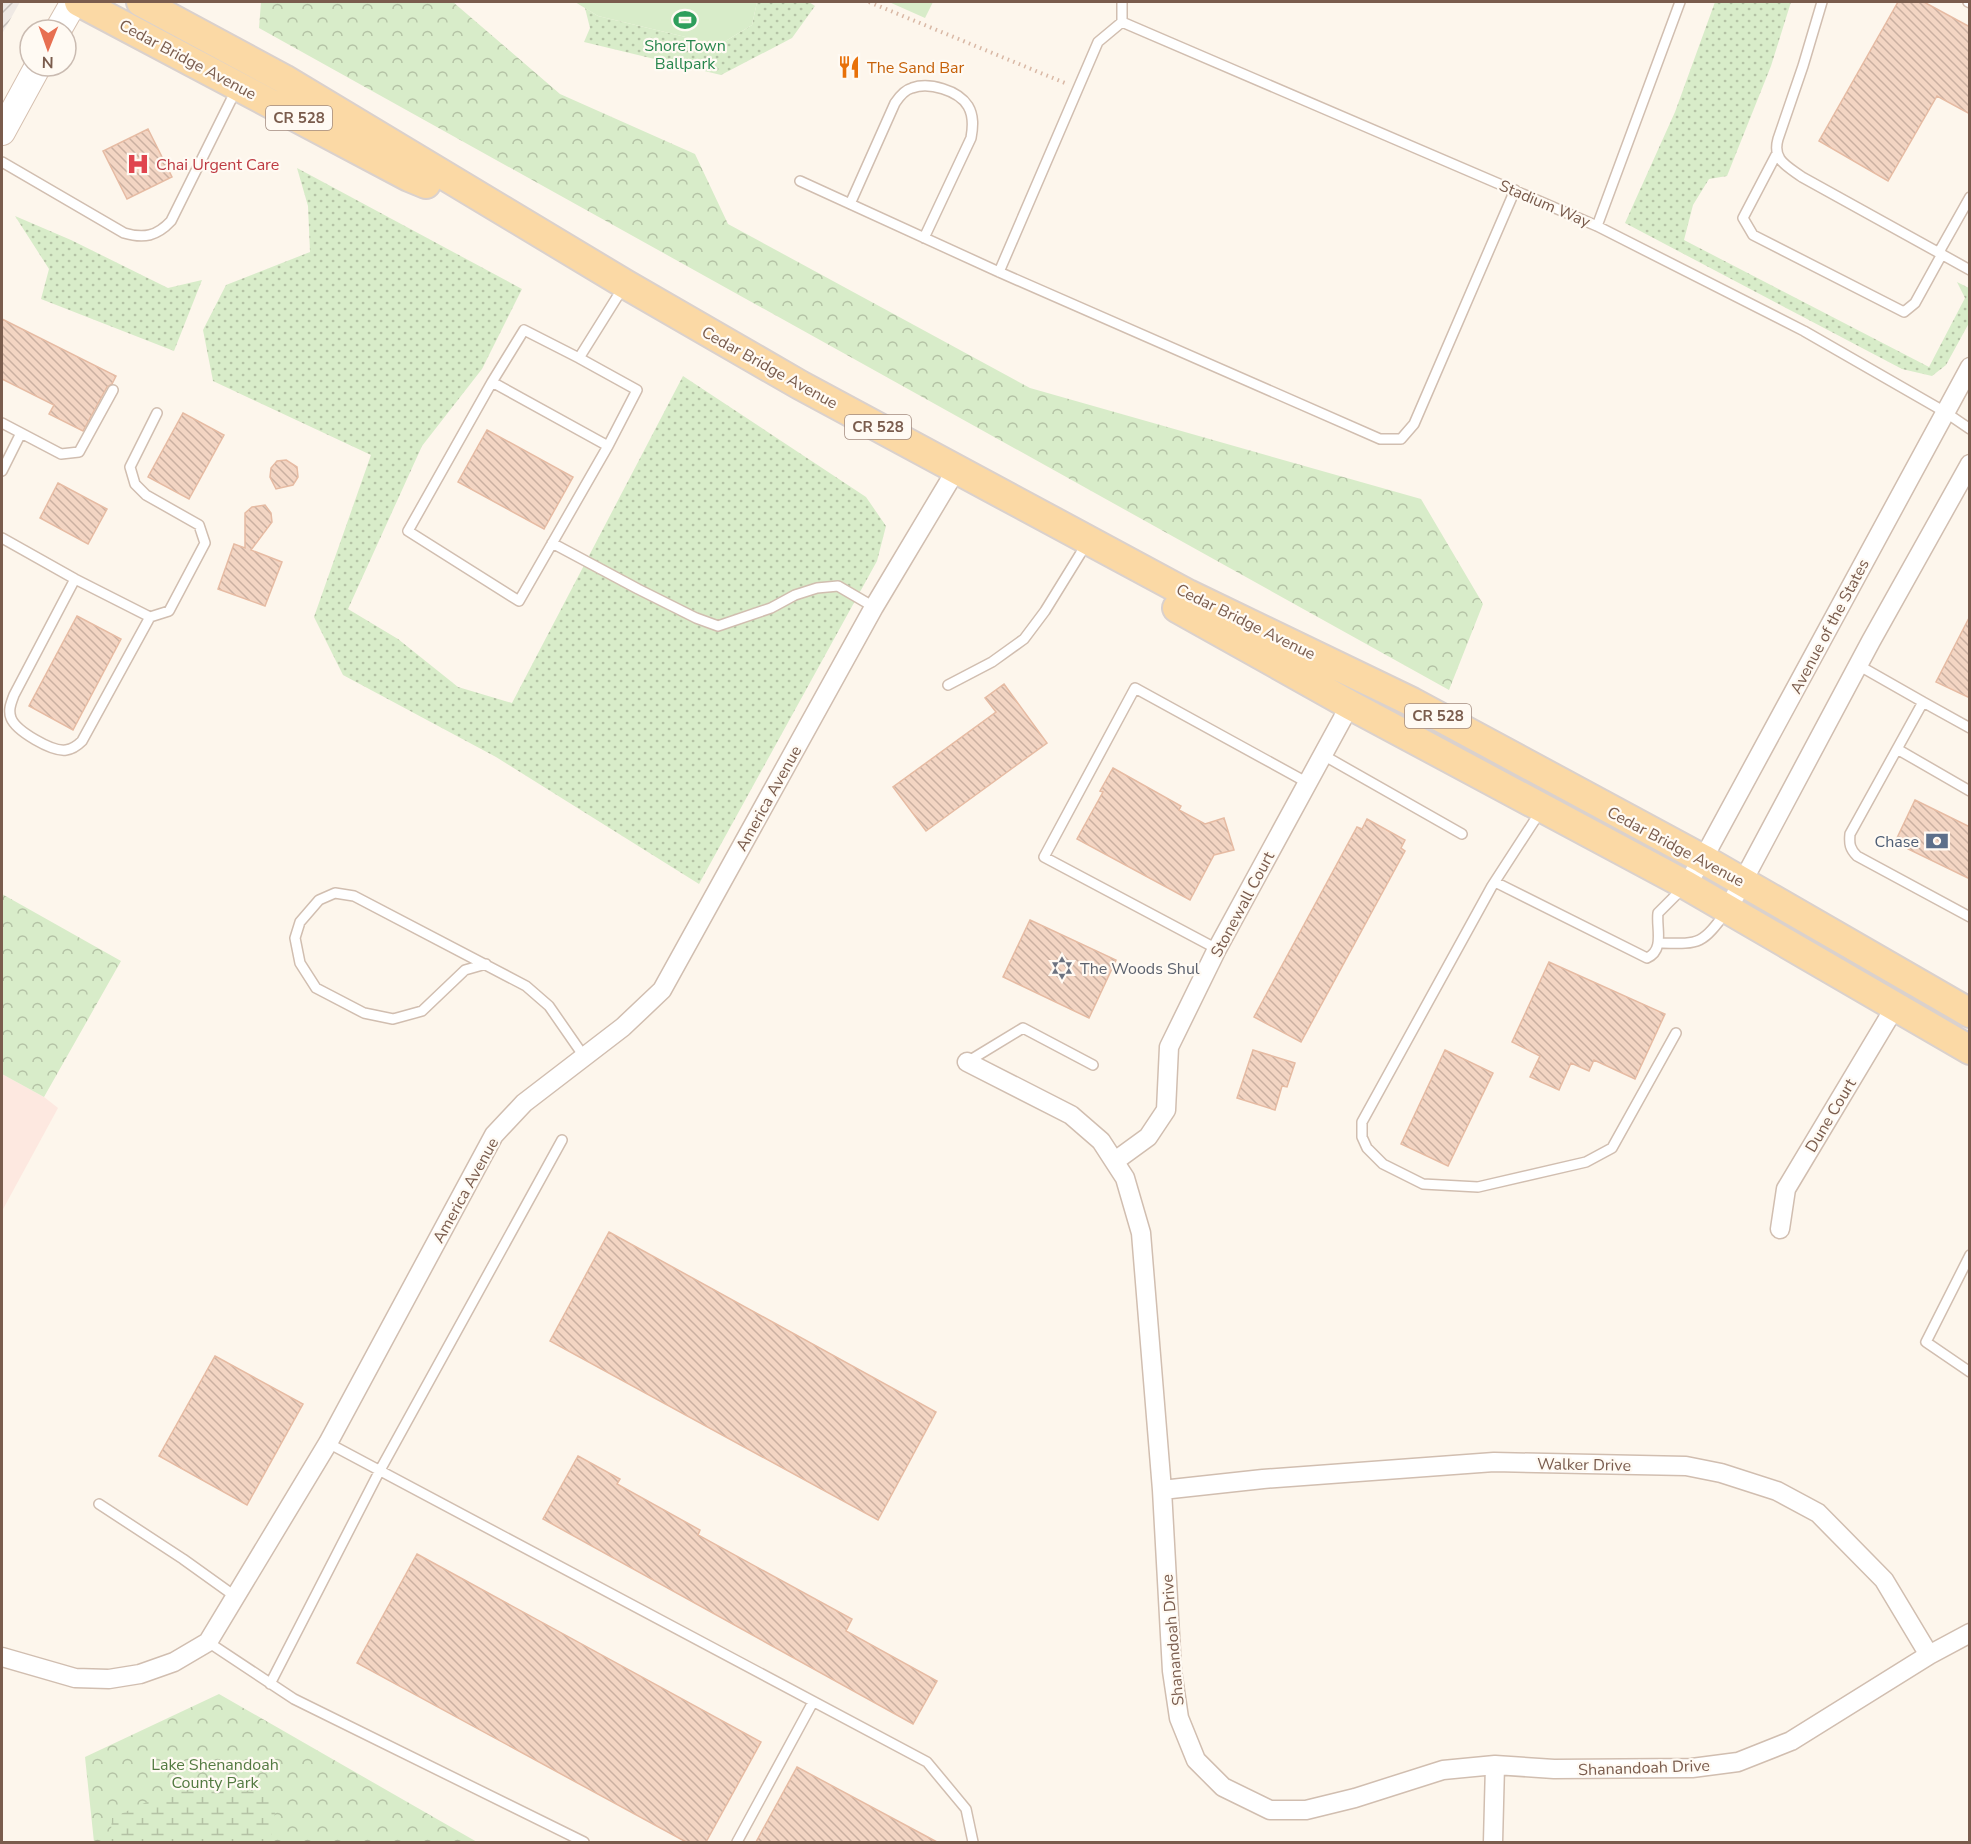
<svg xmlns="http://www.w3.org/2000/svg" width="1971" height="1844" font-family="'Nunito Sans',sans-serif">
<defs>
<pattern id="industrial-furrows" width="10" height="10" patternUnits="userSpaceOnUse" patternTransform="scale(1.5)"><rect width="10" height="10" fill="#efe9e4"/><path d="M-1 1l2-2M0 10L10 0M9 11l2-2" fill="none" stroke="#c7c0bb"/></pattern>
<pattern id="grass-dots" width="8" height="8" patternUnits="userSpaceOnUse" patternTransform="scale(1.5)"><rect width="8" height="8" fill="#d8ecc9"/><path d="M2 2h.1M6 6h.1" fill="none" stroke="#b4c2a5" stroke-width="1.8" stroke-linecap="round"/></pattern>
<pattern id="forest-crowns" width="20" height="18" patternUnits="userSpaceOnUse" patternTransform="scale(1.5)"><rect width="20" height="18" fill="#d8ecc9"/><path d="M2 6a3 3 0 1 1 6 0M12 15a3 3 0 1 1 6 0" fill="none" stroke="#b4c2a5"/></pattern>
<pattern id="wetland-marsh" width="20" height="14" patternUnits="userSpaceOnUse" patternTransform="scale(1.5)"><rect width="20" height="14" fill="#d8ecc9"/><path d="M1 5h8M5 5V1M11 12h8M15 12V8" fill="none" stroke="#b4c2a5"/></pattern>
<pattern id="building-back-hatch" width="6" height="6" patternUnits="userSpaceOnUse" patternTransform="scale(1.5)"><rect width="6" height="6" fill="#f3d5c3"/><path d="M-1 5l2 2M0 0l6 6M5-1l2 2" fill="none" stroke="#cab0a1"/></pattern>
</defs>
<rect width="100%" height="100%" fill="#fdf6ec"/>
<path fill="#fde8e0" d="M2,1074L44,1097L58,1108L2,1211Z"/>
<path fill="url(#industrial-furrows)" d="M2,2H20L2,34Z"/>
<path fill="url(#grass-dots)" d="M757,2H809L815,6L792,38L721,75L584,42L590,28L585,8L598,16L719,45L752,25Z
M1715,2H1791L1771,66L1727,176L1709,179L1693,205L1684,240L1929,367L1965,298L1957,282L1969,288V323L1946,365L1932,376L1902,369L1625,223L1675,112Z
M297,168L522,289L482,369L422,446L348,609L398,639L458,687L512,703L683,376L866,497L886,526L877,561L699,884L496,757L343,675L314,617L371,455L213,381L203,330L226,285L310,252L308,206Z
M15,216L71,240L168,288L202,280L174,351L41,299L49,269Z"/>
<path fill="url(#forest-crowns)" d="M261,2H453L560,94L695,154L728,224L1030,388L1421,499L1483,604L1449,690L259,28Z
M2,894L121,961L44,1097L2,1074Z
M219,1694L477,1842H94L85,1757Z"/>
<path fill="url(#wetland-marsh)" d="M190,1782L278,1795L270,1842H110L112,1818Z"/>
<path fill="#d8ecc9" d="M575,2H757L752,25L719,45L598,16Z
M889,2H933L925,18Z"/>
<path fill="url(#building-back-hatch)" stroke="#e6bba3" stroke-width="1.5" d="M1898,2H1924L1970,27V114L1937,96L1888,181L1819,141Z
M148,129L172,177L127,199L103,151Z
M2,319L116,376L112,384L107,387L83,431L49,414L54,405L2,379Z
M183,413L224,435L189,499L148,477Z
M487,430L573,477L544,529L458,482Z
M286,460L297,467L298,477L293,485L276,489L270,477L271,468L277,461Z
M58,483L107,509L88,544L40,518Z
M265,505L271,513L272,522L251,550L282,562L265,606L218,589L234,544L245,548V513L252,507Z
M77,616L121,639L73,730L29,706Z
M1970,616V698L1936,682Z
M1004,684L1047,743L926,831L893,787L996,712L985,698Z
M1113,768L1181,806L1179,810L1205,824L1224,818L1234,850L1214,855L1190,900L1077,839L1103,792L1100,791Z
M1915,800L1970,827V879L1908,849L1910,845L1897,838Z
M1367,819L1405,840L1401,848L1405,851L1301,1042L1254,1017L1357,827L1362,829Z
M1030,920L1116,960L1089,1018L1003,977Z
M1549,962L1665,1014L1635,1079L1594,1060L1589,1071L1571,1063L1559,1090L1530,1077L1540,1056L1512,1042Z
M1253,1050L1295,1063L1287,1087L1282,1086L1275,1110L1237,1098Z
M1445,1050L1493,1073L1448,1166L1401,1144Z
M609,1232L936,1412L878,1520L550,1341Z
M215,1356L303,1404L247,1505L159,1456Z
M578,1456L620,1479L617,1484L700,1530L698,1535L852,1619L846,1631L937,1681L913,1724L543,1519Z
M417,1554L761,1742L706,1842H686L357,1663Z
M797,1767L937,1842H756Z"/>
<g fill="none" stroke-linecap="round" stroke-linejoin="round">
<g stroke="#d1beb0" stroke-width="12">
<path id="service" d="M1122,2V22L1597,226L1804,331L1945,412L1970,429
M1822,2L1803,66L1778,139C1772,160 1787,166 1802,177L1970,270
M1968,2L1970,3
M1777,153L1743,218L1753,235L1904,312L1915,303L1942,254
M2,162L124,233C144,239 157,236 171,221L237,88
M800,181L999,272L1380,439H1401L1414,424L1515,190
M850,204L895,103C899,97 904,90 912,88C929,82 958,90 968,106C974,116 973,127 971,138L924,238
M1597,226L1680,2
M1939,252L1970,197
M999,272L1098,42L1122,22
M579,358L524,330L492,382L608,446L637,390L579,358L624,286
M492,382L408,531L519,601L608,446
M2,423L21,433
M2,471L21,433L61,454L79,452L113,390
M2,538L75,579L150,617
M552,543L638,589L696,618L718,626L771,608L795,595L817,588L838,586L874,607
M75,579L14,695C11,703 8,710 11,718C16,731 52,752 66,750C73,749 77,746 82,741L150,617L169,611L205,543L199,525L146,495L135,484L130,467L157,413
M1858,665L1923,702L1850,834C1849,844 1850,849 1857,856L1970,917
M948,685L992,662L1024,639L1045,611L1087,543
M1923,702L1970,728
M1897,749L1970,791
M1323,755L1462,834
M1540,812L1492,886L1362,1122V1137L1367,1148L1383,1164L1423,1184L1478,1187L1586,1162L1612,1148L1676,1033
M1495,882L1647,958C1665,950 1656,928 1658,913L1683,888
M1659,943C1701,944 1701,945 1727,911
M1217,949L1044,857L1135,688L1308,783
M486,964L465,970L422,1011L393,1019L364,1013L316,988L300,963L295,938L300,922L319,900L335,893L354,896L526,986L549,1006L583,1055
M967,1062L1023,1028L1093,1065
M1970,1255L1926,1342L1970,1372
M328,1443L927,1762L966,1809L973,1842
M99,1504L183,1559L236,1597
M208,1642L294,1699L584,1842
M270,1684L379,1472L562,1140
M737,1842L813,1702"/>
</g>
<g stroke="#d1beb0" stroke-width="21">
<path id="minor" d="M1686,885L1703,859L1970,367
M1728,909L1871,641L1970,464
M967,1062L1071,1115L1101,1141L1125,1178L1141,1233L1162,1490L1172,1671L1179,1718L1196,1760L1223,1787L1270,1810H1306L1355,1798L1443,1770L1495,1765L1554,1769L1692,1768L1738,1762L1791,1741L1929,1655L1970,1633
M1115,1161L1148,1137L1166,1110L1169,1047L1217,949L1350,705
M1780,1229L1786,1189L1895,1007
M1162,1490L1263,1479L1494,1462L1686,1466L1721,1473L1777,1491L1818,1513L1884,1580L1929,1655
M2,1657L75,1678L109,1679L140,1674L174,1662L208,1642L328,1443L494,1135L524,1103L623,1027L662,990L874,607L956,470
M1493,1842L1495,1765"/>
</g>
<g stroke="#d6c0b0" stroke-width="28">
<path id="secondary" d="M58,30L74,2
M2,132L38,66"/>
</g>
<g stroke="#dad1cd" stroke-width="32">
<path id="primary" d="M79,2L409,177L426,184
M141,2L284,79L625,284L800,385L1188,594L1412,702L1703,859L1970,1013
M1177,608L1350,705L1686,885L1970,1050"/>
</g>
<path stroke="#d9b8a5" stroke-width="4" stroke-dasharray="1.5 4.5" stroke-linecap="butt" d="M869,2L1065,83"/>
<use href="#service" stroke="#fff" stroke-width="9"/>
<use href="#minor" stroke="#fff" stroke-width="18"/>
<use href="#secondary" stroke="#fff" stroke-width="26"/>
<use href="#primary" stroke="#fbd9a5" stroke-width="28"/>
</g>
<defs>
<g id="stadium-bare" transform="scale(1.8)"><path d="M0-5a6.5 5 0 1 0 0 10a6.5 5 0 1 0 0-10ZM-3.5-1.8h7v3.6h-7Z" fill="#2e9e5b" stroke="#fffaf3" stroke-width="2.5" paint-order="stroke"/></g>
<g id="restaurant-bare" transform="scale(1.8)"><path d="M-5-6h1v4h1v-4h1v4h1v-4h1v5L-1.5 .5V6h-2V.5L-5-1ZM5-6V6H3V1.5H1.5Q1.5-4 5-6Z" fill="#e8710a" stroke="#fffaf3" stroke-width="2.5" paint-order="stroke"/></g>
<g id="hospital-bare" transform="scale(1.8)"><path d="M-5-5h3v3.5h4V-5h3V5h-3V1.5h-4V5h-3Z" fill="#e0444e" stroke="#fffaf3" stroke-width="2.5" paint-order="stroke"/></g>
<g id="bank-bare" transform="scale(1.8)"><path d="M-6-4H6V4H-6ZM0-2.3a2.3 2.3 0 1 0 0 4.6a2.3 2.3 0 1 0 0-4.6Z" fill="#5c6f8a" stroke="#fffaf3" stroke-width="2.5" paint-order="stroke"/></g>
<g id="synagogue-bare" transform="scale(1.8)"><path d="M0-6.5L5.6 3.2H-5.6ZM0 6.5L5.6-3.2H-5.6Z" fill="#6b7280" stroke="#fffaf3" stroke-width="2.5" paint-order="stroke"/></g>
</defs>
<g fill-rule="evenodd">
<use href="#stadium-bare" x="685" y="20"/>
<use href="#restaurant-bare" x="849" y="67"/>
<use href="#hospital-bare" x="138" y="164"/>
<use href="#bank-bare" x="1937" y="841"/>
<use href="#synagogue-bare" x="1062" y="968"/>
</g>
<g text-anchor="middle" stroke-width="4.5" stroke-linejoin="round" paint-order="stroke">
<g fill="#fffaf3" stroke="#a28b7f" stroke-width="1.5">
<rect x="266" y="106" width="66" height="24" rx="4.5"/>
<rect x="845" y="415" width="66" height="24" rx="4.5"/>
<rect x="1405" y="704" width="66" height="24" rx="4.5"/>
</g>
<g font-size="15" font-weight="bold" fill="#7a5c4d">
<text x="299" y="123">CR 528</text>
<text x="878" y="432">CR 528</text>
<text x="1438" y="721">CR 528</text>
</g>
<g font-size="16" fill="#27864d" stroke="#fffaf3">
<text x="685" y="51">ShoreTown<tspan x="685" dy="18">Ballpark</tspan></text>
</g>
<g font-size="16" fill="#7a5c4d" stroke="#fffaf3">
<text transform="translate(188 59) rotate(28)" y="6">Cedar Bridge Avenue</text>
<text transform="translate(1545 203) rotate(23)" y="6">Stadium Way</text>
<text transform="translate(770 367) rotate(29)" y="6">Cedar Bridge Avenue</text>
<text transform="translate(1246 621) rotate(26)" y="6">Cedar Bridge Avenue</text>
<text transform="translate(1829 626) rotate(-62)" y="6">Avenue of the States</text>
<text transform="translate(768 798) rotate(-61)" y="6">America Avenue</text>
<text transform="translate(1676 846) rotate(28)" y="6">Cedar Bridge Avenue</text>
<text transform="translate(1242 904) rotate(-62)" y="6">Stonewall Court</text>
<text transform="translate(1830 1115) rotate(-59)" y="6">Dune Court</text>
<text transform="translate(465 1190) rotate(-61)" y="6">America Avenue</text>
<text transform="translate(1584 1464) rotate(1)" y="6">Walker Drive</text>
<text transform="translate(1172 1640) rotate(-95)" y="6">Shanandoah Drive</text>
<text transform="translate(1644 1767) rotate(-2)" y="6">Shanandoah Drive</text>
</g>
<g font-size="16" fill="#c56008" stroke="#fffaf3" text-anchor="start">
<text x="867" y="73">The Sand Bar</text>
</g>
<g font-size="16" fill="#be3a42" stroke="#fffaf3" text-anchor="start">
<text x="156" y="170">Chai Urgent Care</text>
</g>
<g font-size="16" fill="#4e5e75" stroke="#fffaf3" text-anchor="end">
<text x="1919" y="847">Chase</text>
</g>
<g font-size="16" fill="#5b616d" stroke="#fffaf3" text-anchor="start">
<text x="1080" y="974">The Woods Shul</text>
</g>
<g font-size="16" fill="#537a41" stroke="#fffaf3">
<text x="215" y="1770">Lake Shenandoah<tspan x="215" dy="18">County Park</tspan></text>
</g>
</g>
<rect width="1971" height="1844" fill="none" stroke="#7a5c4d" stroke-width="6"/>
<g transform="translate(48 48) rotate(181)"><circle r="28" fill="#fffaf3" stroke="#cabbb1" stroke-width="1.5"/>
<path d="M0-4.5L10 22L0 15L-10 22Z" fill="#e76f51"/>
<text y="-9" font-size="16" font-weight="bold" text-anchor="middle" fill="#7a5c4d">N</text>
</g>
</svg>
